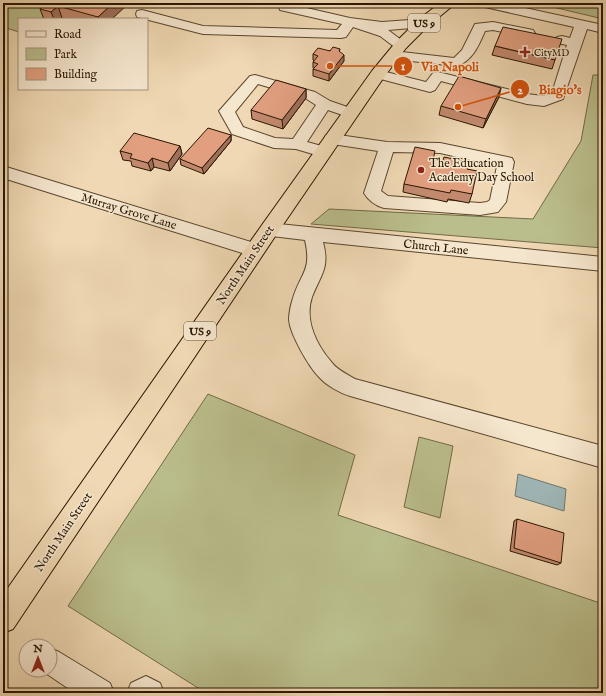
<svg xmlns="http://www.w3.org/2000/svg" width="606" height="696" font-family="'IM FELL English',serif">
<rect width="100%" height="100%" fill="#efd8b3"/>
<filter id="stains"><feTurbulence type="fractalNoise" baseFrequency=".005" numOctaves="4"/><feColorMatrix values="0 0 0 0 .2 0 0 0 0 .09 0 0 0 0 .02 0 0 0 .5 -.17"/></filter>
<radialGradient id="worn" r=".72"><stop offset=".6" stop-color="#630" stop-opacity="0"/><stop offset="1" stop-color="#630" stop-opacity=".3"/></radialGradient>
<path fill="#babe8c" stroke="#726a46" d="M3,3H59L41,19H19V32L3,27Z
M536,3H603V19Z
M593,75H603V248L311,224L329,209L533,219L581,141Z
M208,394L355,455L338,515L603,604V693H206L68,606Z
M419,437L453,446L440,518L404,507Z"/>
<path fill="#9fb7b8" stroke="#70776e" d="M518,474L566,489L564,511L515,496Z"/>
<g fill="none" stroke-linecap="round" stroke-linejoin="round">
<g stroke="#5a462d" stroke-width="2">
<path id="minor" d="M285,3L350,18L382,22L423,19L428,20L430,23L428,26L423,27L388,30L408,45L406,48H396L380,36L353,27L346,37L341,38L203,34L137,17L136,14L137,11L142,10L203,26L337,30L342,24L280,10L279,7L280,4Z
M479,3H502L603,25V33L587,29L563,99L544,106L527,104L441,81L435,90L430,92L373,77L371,74L373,71L378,70L426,82L433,73L438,72L527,94L543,96L552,93L567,45L557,43L555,40L557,37L562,36L570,38L574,27L485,7L480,6Z
M493,22L533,30L535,33L533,36L528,37L493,30L485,31C479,45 472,62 456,66L393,59L388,58L386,55L388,52L393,51L454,58L462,50L475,24Z
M255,75L315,92L330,101L356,110L359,113L356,116L351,118L328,110L307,142L329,148L331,152L329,156L323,157L296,149L274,148L232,134L219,111L250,76ZM258,84L305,98L316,105L293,139L275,138L243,127L235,112Z
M332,134L387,142L440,143L512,158L514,162L506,202L498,212L480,215L384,208C376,206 368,200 364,193L378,151L326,143L324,139L326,135ZM393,152L440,153L497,166L490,200L487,202L480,203L388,196L381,191Z
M3,166L261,245L264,250L261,255L255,257L3,178Z
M269,223L603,257V271L323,242C330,268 321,274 312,297C304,321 317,346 333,364C338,370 348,375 355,379L603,446V468L350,396C340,393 326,385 319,377C309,367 290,334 289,320C289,314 291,304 293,298C301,272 312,271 305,240L263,235L260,230L263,225Z
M50,648L59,652L110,683L114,693H75L41,670H50Z
M146,676L160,683L164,693H127L131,683Z"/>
</g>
<g stroke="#291600" stroke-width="2">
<path id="highway" d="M440,3H456L428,26L406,48L384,77L276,235L13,629L3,633V595L262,225L372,71L396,42L418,20Z"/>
</g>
<use href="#minor" fill="#f5e6ce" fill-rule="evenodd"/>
<use href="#highway" fill="#efd8b3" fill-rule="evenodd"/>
</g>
<path fill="#c2896e" stroke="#291600" d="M47,3L112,19H67L62,18L60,19H44L40,9Z
M495,46L555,60L552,69L492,55Z
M340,49L339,52L344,61L329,81L313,76V69H314L313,68V62L314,61L313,60V54Z
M306,89V98L283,129L252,119L251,110Z
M499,97L483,128L439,115L441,106Z
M231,135V141L204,174L181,165L180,159Z
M180,146L182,154L170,171L154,167L151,171L132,166L131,161L123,160L120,151Z
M432,165L441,167L467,169L472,194L469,203L448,199L447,202L403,192L404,184Z
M517,519L561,563L557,565L510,551L514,521Z"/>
<path fill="#9e6f5a" stroke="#291600" d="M113,3H129L112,19H99L98,17Z
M58,6L62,18L60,19H54L51,12Z
M344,55V61L329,81V74Z
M501,88L499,97L483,128L486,119Z
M306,89V98L283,129L282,120Z
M231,135V141L204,174L202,168Z
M180,146L182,154L170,171L168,163Z
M152,158L154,167L151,171L148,163Z"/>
<path fill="#e19f80" stroke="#291600" d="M47,3H113L98,17L58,6L51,12L40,9Z
M503,27L562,39L555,60L495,46Z
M333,47L340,49L339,51L344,55L329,74L313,69L318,64L313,62L318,56L313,54L318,48L330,51Z
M459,76L501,88L486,119L441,106Z
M276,80L306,89L282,120L251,110Z
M208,128L231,135L202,168L180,159Z
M134,133L180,146L168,163L152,158L148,163L130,158L132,154L120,151Z
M415,147L435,151L432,165L441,167L444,157L468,162L467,169L477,171L472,194L451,190L450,193L404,184Z
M517,519L564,533L561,563L514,548Z"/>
<g fill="#8f2418" stroke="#f5e6ce" stroke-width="1.5">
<path d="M523 46h4v4h4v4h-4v4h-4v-4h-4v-4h4z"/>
<circle cx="421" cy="170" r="4"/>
</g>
<g text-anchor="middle" stroke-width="3" stroke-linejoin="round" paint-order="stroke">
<g font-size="10" fill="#291600" stroke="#f5e6ce" text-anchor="start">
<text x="534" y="56">CityMD</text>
</g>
<g fill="#f5e6ce" stroke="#66543e" stroke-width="1">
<rect x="408" y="14" width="32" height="18" rx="3"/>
<rect x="184" y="322" width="32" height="18" rx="3"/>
</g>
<g font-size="11" font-weight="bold" fill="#291600">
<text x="424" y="27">US 9</text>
<text x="200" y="335">US 9</text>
</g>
<g font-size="12" fill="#291600" stroke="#f5e6ce" text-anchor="start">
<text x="429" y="167">The Education<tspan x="429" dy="14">Academy Day School</tspan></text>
</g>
<g font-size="12" fill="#291600" stroke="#f5e6ce">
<text transform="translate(129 211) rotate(17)" y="4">Murray Grove Lane</text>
<text transform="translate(436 247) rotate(6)" y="4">Church Lane</text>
<text transform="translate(245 265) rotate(-56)" y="4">North Main Street</text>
<text transform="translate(63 532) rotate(-56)" y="4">North Main Street</text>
</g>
</g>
<path fill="none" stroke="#d5520b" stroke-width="1.5" d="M330 66L403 66M458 107L520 89"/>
<g fill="#d5520b" stroke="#f5e6ce" stroke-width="1.5">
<circle cx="330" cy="66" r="4"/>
<circle cx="458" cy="107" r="4"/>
<circle cx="403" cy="66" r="10"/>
<circle cx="520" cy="89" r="10"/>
</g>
<g font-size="12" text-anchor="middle" font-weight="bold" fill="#fff">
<text x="403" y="70">1</text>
<text x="520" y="94">2</text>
</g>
<g font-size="13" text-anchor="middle" font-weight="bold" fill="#d5520b" stroke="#f5e6ce" stroke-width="3" stroke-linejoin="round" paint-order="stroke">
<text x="450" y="71">Via Napoli</text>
<text x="560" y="94">Biagio's</text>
</g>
<rect width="606" height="696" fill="none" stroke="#efd8b3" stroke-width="16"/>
<rect x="4" y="4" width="598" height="688" fill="none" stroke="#291600" stroke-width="2"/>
<rect x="8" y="8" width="590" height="680" fill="none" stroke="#291600"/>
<rect x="18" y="18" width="130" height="72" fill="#f5e6ce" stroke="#a3937c"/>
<rect x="26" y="31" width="20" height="6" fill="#f5e6ce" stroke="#a3937c"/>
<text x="54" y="38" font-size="12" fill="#291600">Road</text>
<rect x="26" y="48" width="20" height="12" fill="#babe8c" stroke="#a3937c"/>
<text x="54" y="58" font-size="12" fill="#291600">Park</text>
<rect x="26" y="68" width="20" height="12" fill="#e19f80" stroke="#a3937c"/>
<text x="54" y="78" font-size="12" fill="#291600">Building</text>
<g transform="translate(38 658)"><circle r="19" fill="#f5e6ce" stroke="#a3937c"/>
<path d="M0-3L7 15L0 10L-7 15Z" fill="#8f2418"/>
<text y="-6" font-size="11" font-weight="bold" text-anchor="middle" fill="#291600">N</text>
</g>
<rect width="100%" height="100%" filter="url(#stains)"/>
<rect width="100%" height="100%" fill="url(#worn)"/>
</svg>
